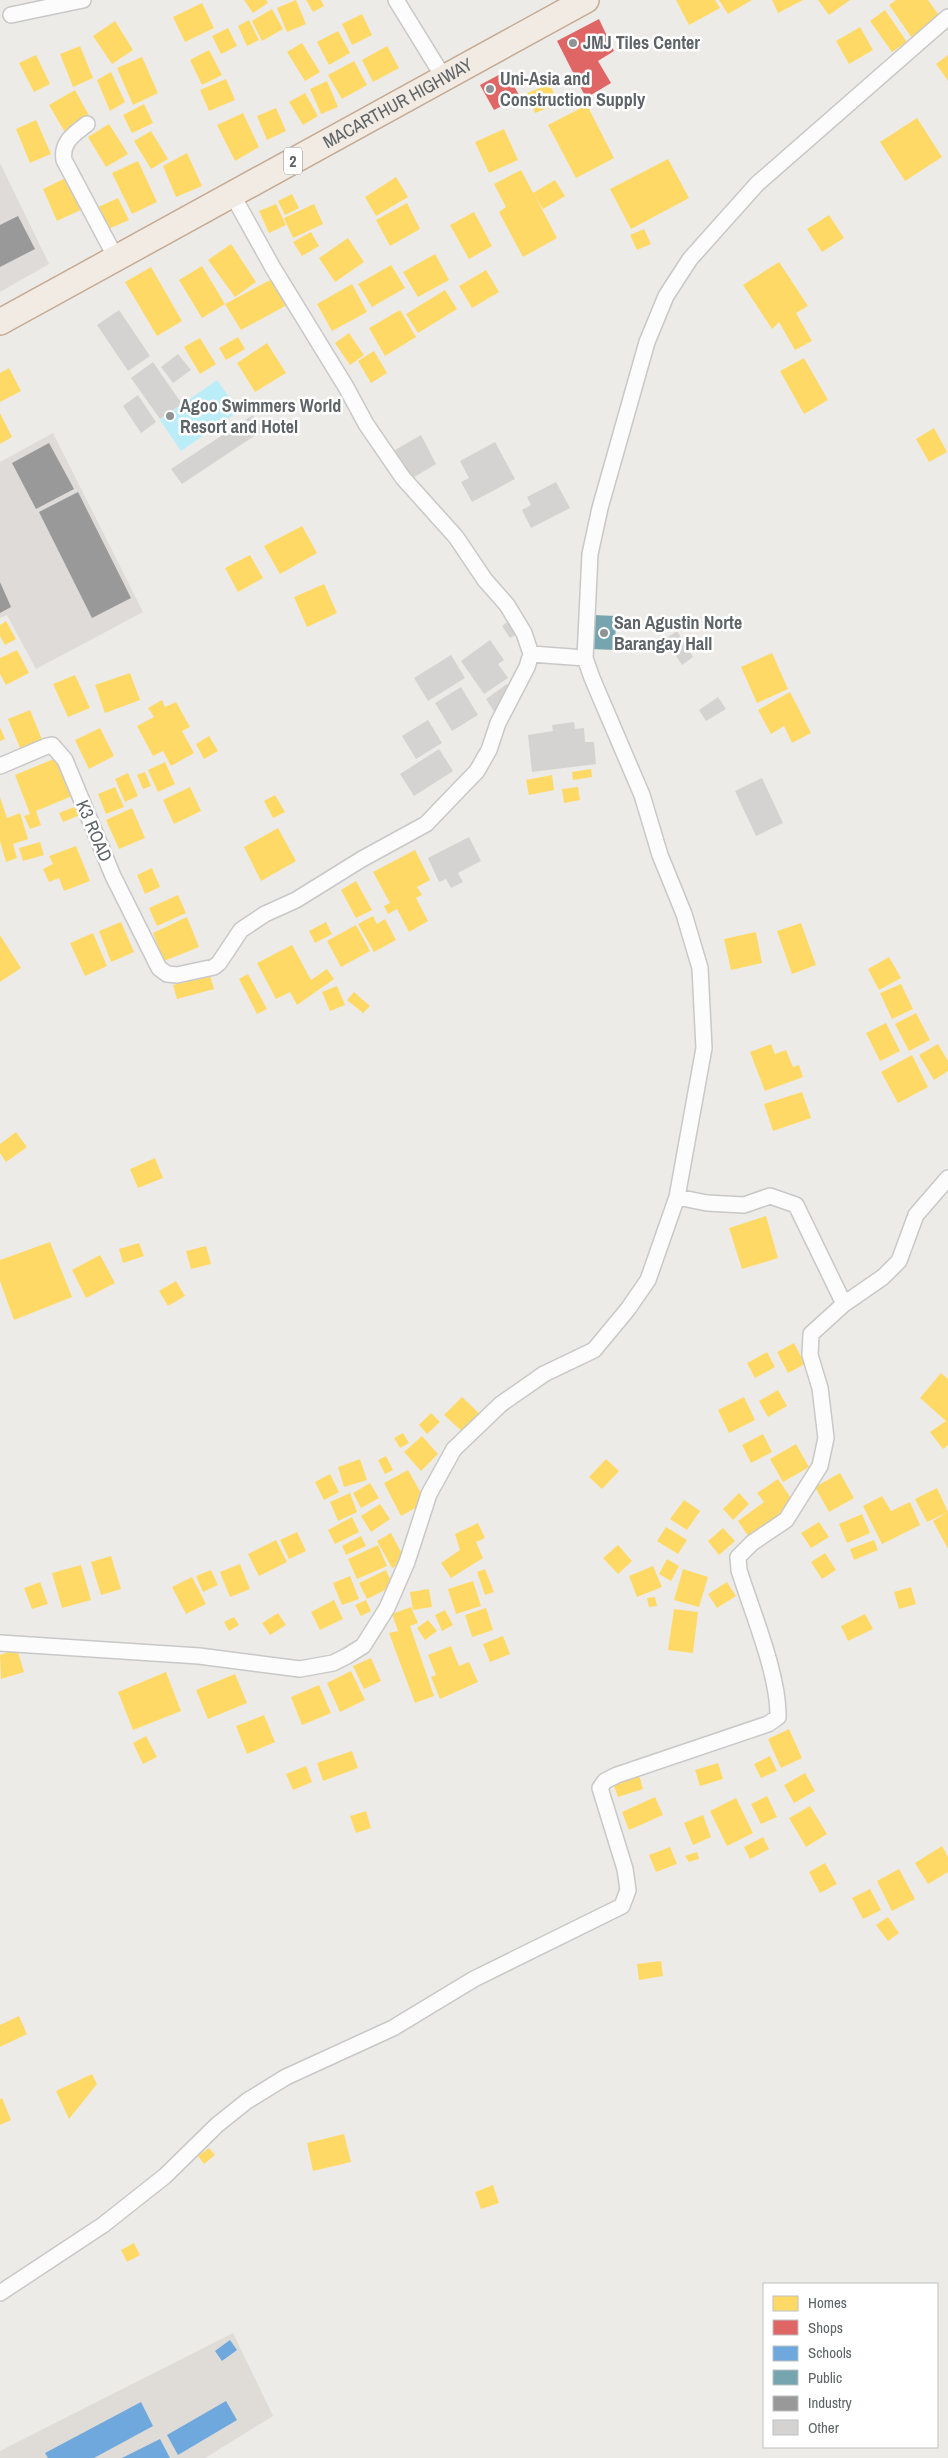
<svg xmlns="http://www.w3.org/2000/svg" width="948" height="2458" font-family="'Archivo Narrow',sans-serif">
<rect width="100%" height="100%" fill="#edebe8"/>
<path fill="#dedbd9" d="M0,163L49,264L0,292Z
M53,433L143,612L36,669L7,615L0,618V462Z"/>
<path fill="#dfdbd7" d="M233,2333L273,2416L205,2458H0V2451Z"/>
<path fill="#bbedf8" d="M217,380L239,411L181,451L160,420Z"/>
<path fill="#ffd966" d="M244,0H266L268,3L253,13Z
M296,0L306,24L287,32L277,8Z
M306,0H321L324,6L313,12Z
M676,0H715L720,8L689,25Z
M719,0H752L728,14Z
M772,0H803L778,13Z
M818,0H850L829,15Z
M896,0H928L943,21L914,41L889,5Z
M202,3L214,28L185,42L173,17Z
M272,9L283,29L262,41L252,21Z
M885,10L907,42L892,52L870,21Z
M362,14L372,35L352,45L342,24Z
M249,20L259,40L247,46L238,26Z
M115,21L133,50L112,64L93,36Z
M860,27L873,50L849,64L836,41Z
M228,28L237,46L221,54L212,36Z
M338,31L350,53L329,65L317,42Z
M302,43L320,72L305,81L287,52Z
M80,46L93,78L73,87L60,54Z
M387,46L399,68L373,82L362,60Z
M209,50L222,75L202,85L190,60Z
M36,55L50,84L34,92L19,63Z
M948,55V81L936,64Z
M142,57L158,93L133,105L117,68Z
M354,61L367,85L342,99L328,75Z
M111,72L125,102L110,111L97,80Z
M226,79L235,100L209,111L200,90Z
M327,81L338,107L321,114L310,89Z
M550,84L558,104L535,113L527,93Z
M75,90L91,119L66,134L49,105Z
M305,93L318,116L303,125L289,102Z
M144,104L153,123L132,133L123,115Z
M587,105L614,158L576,178L548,125Z
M276,108L286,131L267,140L257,116Z
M243,113L259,147L235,161L217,125Z
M917,118L942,157L905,181L880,142Z
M36,120L51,154L30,163L16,129Z
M109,124L128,154L106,167L88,137Z
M504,129L518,160L489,173L475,142Z
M151,131L168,159L151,169L134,141Z
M187,153L202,186L176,197L163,166Z
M668,159L689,198L631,229L610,189Z
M138,161L157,202L132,214L112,173Z
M521,170L533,193L555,180L565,196L543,209L535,196L557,238L523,257L499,212L506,207L494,184Z
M70,176L85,208L57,221L43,189Z
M396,177L408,197L376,216L365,197Z
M292,194L299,208L285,215L278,201Z
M118,198L129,220L106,230L96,208Z
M407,203L420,229L390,246L376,220Z
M276,204L286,225L269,233L259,211Z
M314,204L323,224L293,238L284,218Z
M474,212L492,246L469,259L450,225Z
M829,215L844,238L822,252L807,229Z
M644,229L651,244L637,250L630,235Z
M311,232L319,246L302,256L293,242Z
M348,238L364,262L335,282L319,258Z
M231,244L256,282L235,297L208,260Z
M435,254L449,280L418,297L403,272Z
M779,262L808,306L796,313L812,341L795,350L779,322L772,329L743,285Z
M391,265L405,288L372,307L358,284Z
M202,266L225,304L272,279L287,305L241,330L225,304L202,318L179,280Z
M151,267L182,321L157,336L125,282Z
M486,270L499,292L472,308L459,286Z
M352,284L367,312L332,331L317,304Z
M445,290L457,309L418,333L406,314Z
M400,310L416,337L385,356L369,328Z
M349,333L364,355L350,365L335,343Z
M238,337L245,349L226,360L219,348Z
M200,338L216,364L200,374L184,347Z
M267,343L286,373L255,392L237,363Z
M374,351L387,373L371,383L358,361Z
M804,358L828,400L804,414L780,371Z
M9,368L21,391L0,402V373Z
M0,413L12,437L0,444Z
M934,428L947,452L929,462L916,439Z
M302,526L317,553L280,574L264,546Z
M250,555L263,578L238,592L225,568Z
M324,584L337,613L307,627L294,597Z
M6,621L16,639L5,645L0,636V625Z
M17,650L29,673L6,685L0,674V658Z
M772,653L788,689L757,703L741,667Z
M130,673L140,700L105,713L95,685Z
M75,675L90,708L68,717L53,684Z
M790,692L811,733L792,743L784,726L771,734L758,710Z
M162,700L165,707L176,702L190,727L182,731L194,753L171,766L163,751L153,756L137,726L154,717L148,708Z
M30,710L43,742L21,750L8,719Z
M0,727L5,739L0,741Z
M100,728L114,756L89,769L75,740Z
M209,736L218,751L204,759L196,744Z
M56,758L72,796L36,811L41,825L30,829L24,816L30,814L15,775Z
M165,762L175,784L158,792L148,770Z
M591,769L592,777L573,780L572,772Z
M145,772L151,786L143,789L137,775Z
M128,773L138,796L125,802L115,779Z
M552,775L554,790L529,795L526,780Z
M115,787L124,807L106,814L98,794Z
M190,787L201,811L174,824L163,800Z
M578,787L580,800L564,803L562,789Z
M275,795L285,812L273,818L264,801Z
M0,797L7,818L20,813L28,839L13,844L17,858L6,862L0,841Z
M77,806L80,815L63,822L59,813Z
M132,808L145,838L119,849L106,820Z
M278,828L296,861L261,881L244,847Z
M40,842L44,855L23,861L19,848Z
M76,846L90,881L64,891L59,878L49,882L43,869L53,864L49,856Z
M415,850L430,880L417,887L422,895L416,898L428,921L409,932L397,909L388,914L384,906L390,903L373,872Z
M152,868L160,887L145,894L137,875Z
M356,881L372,910L356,918L341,890Z
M178,895L186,913L157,926L149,908Z
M373,916L377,924L385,919L396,940L374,952L358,924Z
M187,917L199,947L164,961L153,933Z
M121,922L134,952L111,962L99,931Z
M326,922L332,934L315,943L309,931Z
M801,923L816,965L792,974L777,931Z
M356,925L370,951L341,967L327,941Z
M756,932L762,963L731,970L724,939Z
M93,933L107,966L85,976L70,943Z
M0,935L21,968L0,982Z
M292,945L311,980L327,969L334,979L297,1005L290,992L276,999L257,963Z
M889,957L901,978L879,990L868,969Z
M248,974L267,1009L257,1014L239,979Z
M210,975L214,989L177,999L173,985Z
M901,984L913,1009L892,1019L880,993Z
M337,986L345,1005L330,1011L322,992Z
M354,992L370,1006L363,1013L347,1000Z
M916,1013L930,1040L909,1051L895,1024Z
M886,1023L900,1051L880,1061L866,1033Z
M771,1044L775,1054L786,1050L793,1067L799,1065L803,1077L765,1091L750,1052Z
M938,1044L948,1061V1071L934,1080L919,1055Z
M912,1055L928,1087L898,1103L881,1072Z
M802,1092L811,1118L773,1131L764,1104Z
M16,1132L27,1147L6,1162L0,1153V1144Z
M155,1158L163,1178L138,1188L130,1169Z
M766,1216L778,1258L742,1269L729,1228Z
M50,1242L72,1297L14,1320L0,1281V1260Z
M139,1243L144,1256L123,1263L119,1249Z
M206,1246L211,1264L191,1269L186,1251Z
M100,1255L115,1283L86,1298L72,1270Z
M176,1281L185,1296L168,1306L159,1291Z
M794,1343L805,1364L788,1373L777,1352Z
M767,1352L775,1367L755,1378L747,1363Z
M941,1373L948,1379V1445L943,1449L930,1432L946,1421L920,1398Z
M778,1390L787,1406L768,1417L759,1401Z
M462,1397L481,1415L464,1433L444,1415Z
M744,1397L755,1420L729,1433L718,1410Z
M431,1413L440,1422L427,1434L419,1425Z
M403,1433L409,1443L400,1448L394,1438Z
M763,1434L772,1452L751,1463L742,1445Z
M422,1436L438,1454L421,1471L404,1452Z
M796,1444L809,1467L783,1482L770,1459Z
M386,1456L393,1470L385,1474L378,1460Z
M360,1459L367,1480L344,1487L338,1467Z
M606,1459L619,1471L602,1489L589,1477Z
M408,1470L426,1502L401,1516L384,1483Z
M840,1473L854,1498L829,1512L815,1487Z
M330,1474L339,1492L324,1500L315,1482Z
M778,1479L795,1504L749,1537L738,1521L764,1502L757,1493Z
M370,1483L379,1498L361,1508L353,1493Z
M937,1488L948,1512L927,1522L915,1499Z
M350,1493L357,1512L338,1521L330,1502Z
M739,1493L749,1504L733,1520L723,1509Z
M882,1496L891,1511L910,1502L920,1525L882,1544L863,1506Z
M684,1500L700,1511L687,1530L670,1519Z
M380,1504L390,1519L371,1532L361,1516Z
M948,1512V1549L933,1521Z
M862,1514L870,1533L847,1543L839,1524Z
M352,1517L359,1532L335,1544L328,1530Z
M819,1522L829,1537L811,1548L801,1533Z
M478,1523L485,1538L476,1542L483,1558L451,1578L441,1563L460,1550L455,1534Z
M666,1527L687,1540L678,1554L657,1541Z
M723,1528L735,1541L719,1555L708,1541Z
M297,1532L306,1551L289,1559L280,1540Z
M391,1533L406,1561L392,1568L377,1541Z
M361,1536L366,1546L346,1555L342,1546Z
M276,1540L287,1562L259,1576L248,1554Z
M874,1540L878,1550L854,1560L850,1549Z
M378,1545L387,1566L357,1579L348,1559Z
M618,1545L632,1561L618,1574L603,1558Z
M825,1553L836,1570L822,1579L811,1562Z
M111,1556L121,1589L101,1595L91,1562Z
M667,1559L679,1566L671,1581L659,1574Z
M240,1564L250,1589L230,1597L220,1572Z
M81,1565L91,1600L62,1608L52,1573Z
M653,1566L662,1587L637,1597L629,1576Z
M485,1569L494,1592L485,1595L477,1572Z
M683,1569L708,1577L699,1607L674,1600Z
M211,1570L218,1585L203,1592L196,1576Z
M386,1570L393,1586L367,1599L359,1583Z
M350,1576L359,1599L342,1605L333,1583Z
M192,1577L206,1604L186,1614L172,1587Z
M473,1581L481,1606L456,1614L448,1589Z
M40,1582L48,1604L32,1609L24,1588Z
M727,1582L736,1596L717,1608L708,1594Z
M911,1587L916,1604L899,1609L894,1592Z
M429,1589L432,1607L413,1610L410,1592Z
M655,1597L657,1606L649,1607L647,1598Z
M334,1600L343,1619L320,1630L311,1612Z
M366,1600L371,1611L361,1616L355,1605Z
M411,1607L418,1623L410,1626L434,1696L415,1703L389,1633L398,1631L392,1614Z
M486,1608L493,1630L472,1637L465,1615Z
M674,1609L698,1612L693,1653L668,1650Z
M445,1610L453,1625L442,1631L435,1615Z
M278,1613L286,1625L270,1635L262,1623Z
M865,1614L873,1629L848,1641L841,1626Z
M234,1617L239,1625L229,1631L224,1622Z
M428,1620L437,1631L425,1640L417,1628Z
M503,1636L510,1654L490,1662L483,1644Z
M451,1646L459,1666L469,1662L478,1682L440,1699L431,1677L436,1675L428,1655Z
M17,1649L24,1672L1,1679L0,1655Z
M371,1658L381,1681L364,1689L353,1666Z
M351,1671L365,1700L340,1712L327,1683Z
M166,1672L181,1711L133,1730L118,1692Z
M235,1674L247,1703L208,1719L196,1690Z
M319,1685L331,1713L302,1725L291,1697Z
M264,1715L275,1742L247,1754L236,1726Z
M789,1729L802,1758L781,1768L768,1739Z
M146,1736L157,1757L143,1764L133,1743Z
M352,1751L358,1768L323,1781L317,1763Z
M770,1756L777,1771L761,1778L754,1764Z
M718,1763L723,1779L700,1786L695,1770Z
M306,1766L312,1782L293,1790L286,1774Z
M805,1773L815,1791L794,1803L784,1785Z
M639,1775L643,1789L618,1797L613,1783Z
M767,1796L777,1817L761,1824L751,1804Z
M655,1797L663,1815L629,1830L622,1812Z
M736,1798L753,1833L727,1846L710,1811Z
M810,1806L827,1834L806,1847L789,1818Z
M366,1811L371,1828L356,1833L350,1816Z
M703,1815L711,1837L693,1845L684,1823Z
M763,1837L769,1849L750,1859L744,1847Z
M942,1846L948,1857V1872L928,1884L915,1863Z
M670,1847L677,1864L656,1872L649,1855Z
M697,1852L699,1859L689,1862L685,1856Z
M825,1863L837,1884L820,1893L809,1872Z
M899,1869L915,1899L892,1911L877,1881Z
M870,1889L881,1910L863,1919L852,1898Z
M888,1917L899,1933L888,1941L876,1925Z
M661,1961L663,1976L639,1980L637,1964Z
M19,2016L27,2034L0,2047V2025Z
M92,2074L97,2084L69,2119L56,2091Z
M2,2098L11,2120L0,2125V2099Z
M344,2134L351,2162L313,2171L307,2143Z
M209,2148L215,2155L204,2164L198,2156Z
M493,2185L499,2203L481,2209L475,2192Z
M134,2243L140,2255L127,2262L121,2250Z"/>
<path fill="#e06666" d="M599,19L614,51L598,61L611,83L586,98L557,41Z
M506,71L520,97L494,110L480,85Z"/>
<path fill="#6fa8dc" d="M230,2340L237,2350L222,2361L215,2351Z
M226,2401L237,2420L178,2455L167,2435Z
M141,2402L153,2426L94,2458H48L45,2453Z
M160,2439L170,2458H122Z"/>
<path fill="#76a5af" d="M593,615L616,616L615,650L591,649Z"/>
<path fill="#999" d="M18,216L35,249L0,267V225Z
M49,443L74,489L36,509L12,463Z
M78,492L131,598L92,618L39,512Z
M0,582L11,607L0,613Z"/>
<path fill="#d5d3d2" d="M119,310L150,356L128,371L97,325Z
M178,354L191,370L173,383L161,367Z
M153,362L182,404L160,419L131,378Z
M138,395L156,422L141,433L123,406Z
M253,415L263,430L182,484L171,469Z
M421,435L436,464L411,479L395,450Z
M495,442L515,479L472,502L461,482L469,478L460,461Z
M556,482L570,508L531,528L522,510L531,505L527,497Z
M509,621L517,634L510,638L502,626Z
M677,631L693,657L682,665L665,639Z
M490,640L504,660L498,664L508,678L484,694L461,661Z
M451,655L465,678L428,701L414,678Z
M507,684L511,690L495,713L486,699Z
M461,687L478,715L452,731L435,703Z
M718,697L726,709L706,721L699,710Z
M428,720L442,743L416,759L402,736Z
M574,722L575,729L584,728L585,742H594L596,764L532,772L528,735L553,731L552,725Z
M439,749L453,771L414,796L400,774Z
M762,778L783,823L756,836L735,791Z
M469,837L481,861L458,873L463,882L451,888L446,879L439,882L428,858Z"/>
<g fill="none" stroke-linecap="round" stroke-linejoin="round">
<g stroke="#c8c8c8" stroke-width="18">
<path id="minor" d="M396,0L444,78
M11,15L83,0
M87,124C74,134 61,142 64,160L116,258
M232,194L273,268L346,387L366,424L403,478L456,537L485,580L507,605L524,633L531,654L585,658
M0,766L47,746L52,745L65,760L113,876L159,968L167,974L177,975L214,967L219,963L241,930L265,914L296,900L362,859L426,824L477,771L489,750L498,723L527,667L531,654
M677,1197L707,1203L744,1205L770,1196L796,1205L844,1304
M0,1643L199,1656L300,1669L333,1663L347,1656L363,1646L387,1608L407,1562L429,1494L454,1449L501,1404L544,1374L594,1350L628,1309L648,1280L677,1197L704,1048L700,968L684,914L660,855L642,795L592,678L585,658L590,554L600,508L647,342L666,296L690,259L757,184L948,17
M0,2293L103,2225L165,2176L217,2125L247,2101L286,2077L393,2028L474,1979L622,1906L628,1890L625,1869L600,1788L605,1781L617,1775L768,1724L778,1717C779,1675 752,1612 739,1570L738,1557L752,1543L786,1520L820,1466L826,1438L820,1388L810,1355L811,1334L844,1304L883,1277L899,1261L916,1215L948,1178"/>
</g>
<g stroke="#c5ab94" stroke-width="28">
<g id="trunk">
<path id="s1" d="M0,322L586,0"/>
</g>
</g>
<use href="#minor" stroke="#fcfcfc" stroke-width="15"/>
<use href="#trunk" stroke="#f2ebe4" stroke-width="25"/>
</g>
<g fill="#8f9394" stroke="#fff" stroke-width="2">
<circle cx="573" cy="43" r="5"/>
<circle cx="490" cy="89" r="5"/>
<circle cx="170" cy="416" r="5"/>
<circle cx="604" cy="633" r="5"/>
</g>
<g text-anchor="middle" stroke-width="5" stroke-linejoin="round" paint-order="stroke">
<rect fill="#fff" stroke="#8e9294" stroke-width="1" x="284" y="147.5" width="18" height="27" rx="4"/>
<g font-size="16" font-weight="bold" fill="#5d6366">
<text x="293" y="167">2</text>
</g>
<g font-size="18" font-weight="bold" fill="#5d6366" stroke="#fff" text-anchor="start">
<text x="583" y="49">JMJ Tiles Center</text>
<text x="500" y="85">Uni-Asia and<tspan x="500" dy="21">Construction Supply</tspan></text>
<text x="180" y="412">Agoo Swimmers World<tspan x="180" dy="21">Resort and Hotel</tspan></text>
<text x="614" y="629">San Agustin Norte<tspan x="614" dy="21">Barangay Hall</tspan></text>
</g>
<g font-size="18" fill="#5d6366" stroke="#fff">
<text dy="6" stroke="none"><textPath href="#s1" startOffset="454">MACARTHUR HIGHWAY</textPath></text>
<text transform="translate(94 831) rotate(67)" y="6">K3 ROAD</text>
</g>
</g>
<rect x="763" y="2283" width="175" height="165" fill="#ffffff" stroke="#bec1c2"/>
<rect x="773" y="2296" width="25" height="15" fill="#ffd966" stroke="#bec1c2"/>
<text x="808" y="2308" font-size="15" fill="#5d6366">Homes</text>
<rect x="773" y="2320" width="25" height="15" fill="#e06666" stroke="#bec1c2"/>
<text x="808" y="2333" font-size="15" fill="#5d6366">Shops</text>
<rect x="773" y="2346" width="25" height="15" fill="#6fa8dc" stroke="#bec1c2"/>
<text x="808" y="2358" font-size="15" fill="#5d6366">Schools</text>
<rect x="773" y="2370" width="25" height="15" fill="#76a5af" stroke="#bec1c2"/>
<text x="808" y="2383" font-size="15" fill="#5d6366">Public</text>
<rect x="773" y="2396" width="25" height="15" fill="#999999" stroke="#bec1c2"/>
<text x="808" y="2408" font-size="15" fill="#5d6366">Industry</text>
<rect x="773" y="2420" width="25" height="15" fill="#d5d3d2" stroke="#bec1c2"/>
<text x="808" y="2433" font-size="15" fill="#5d6366">Other</text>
</svg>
